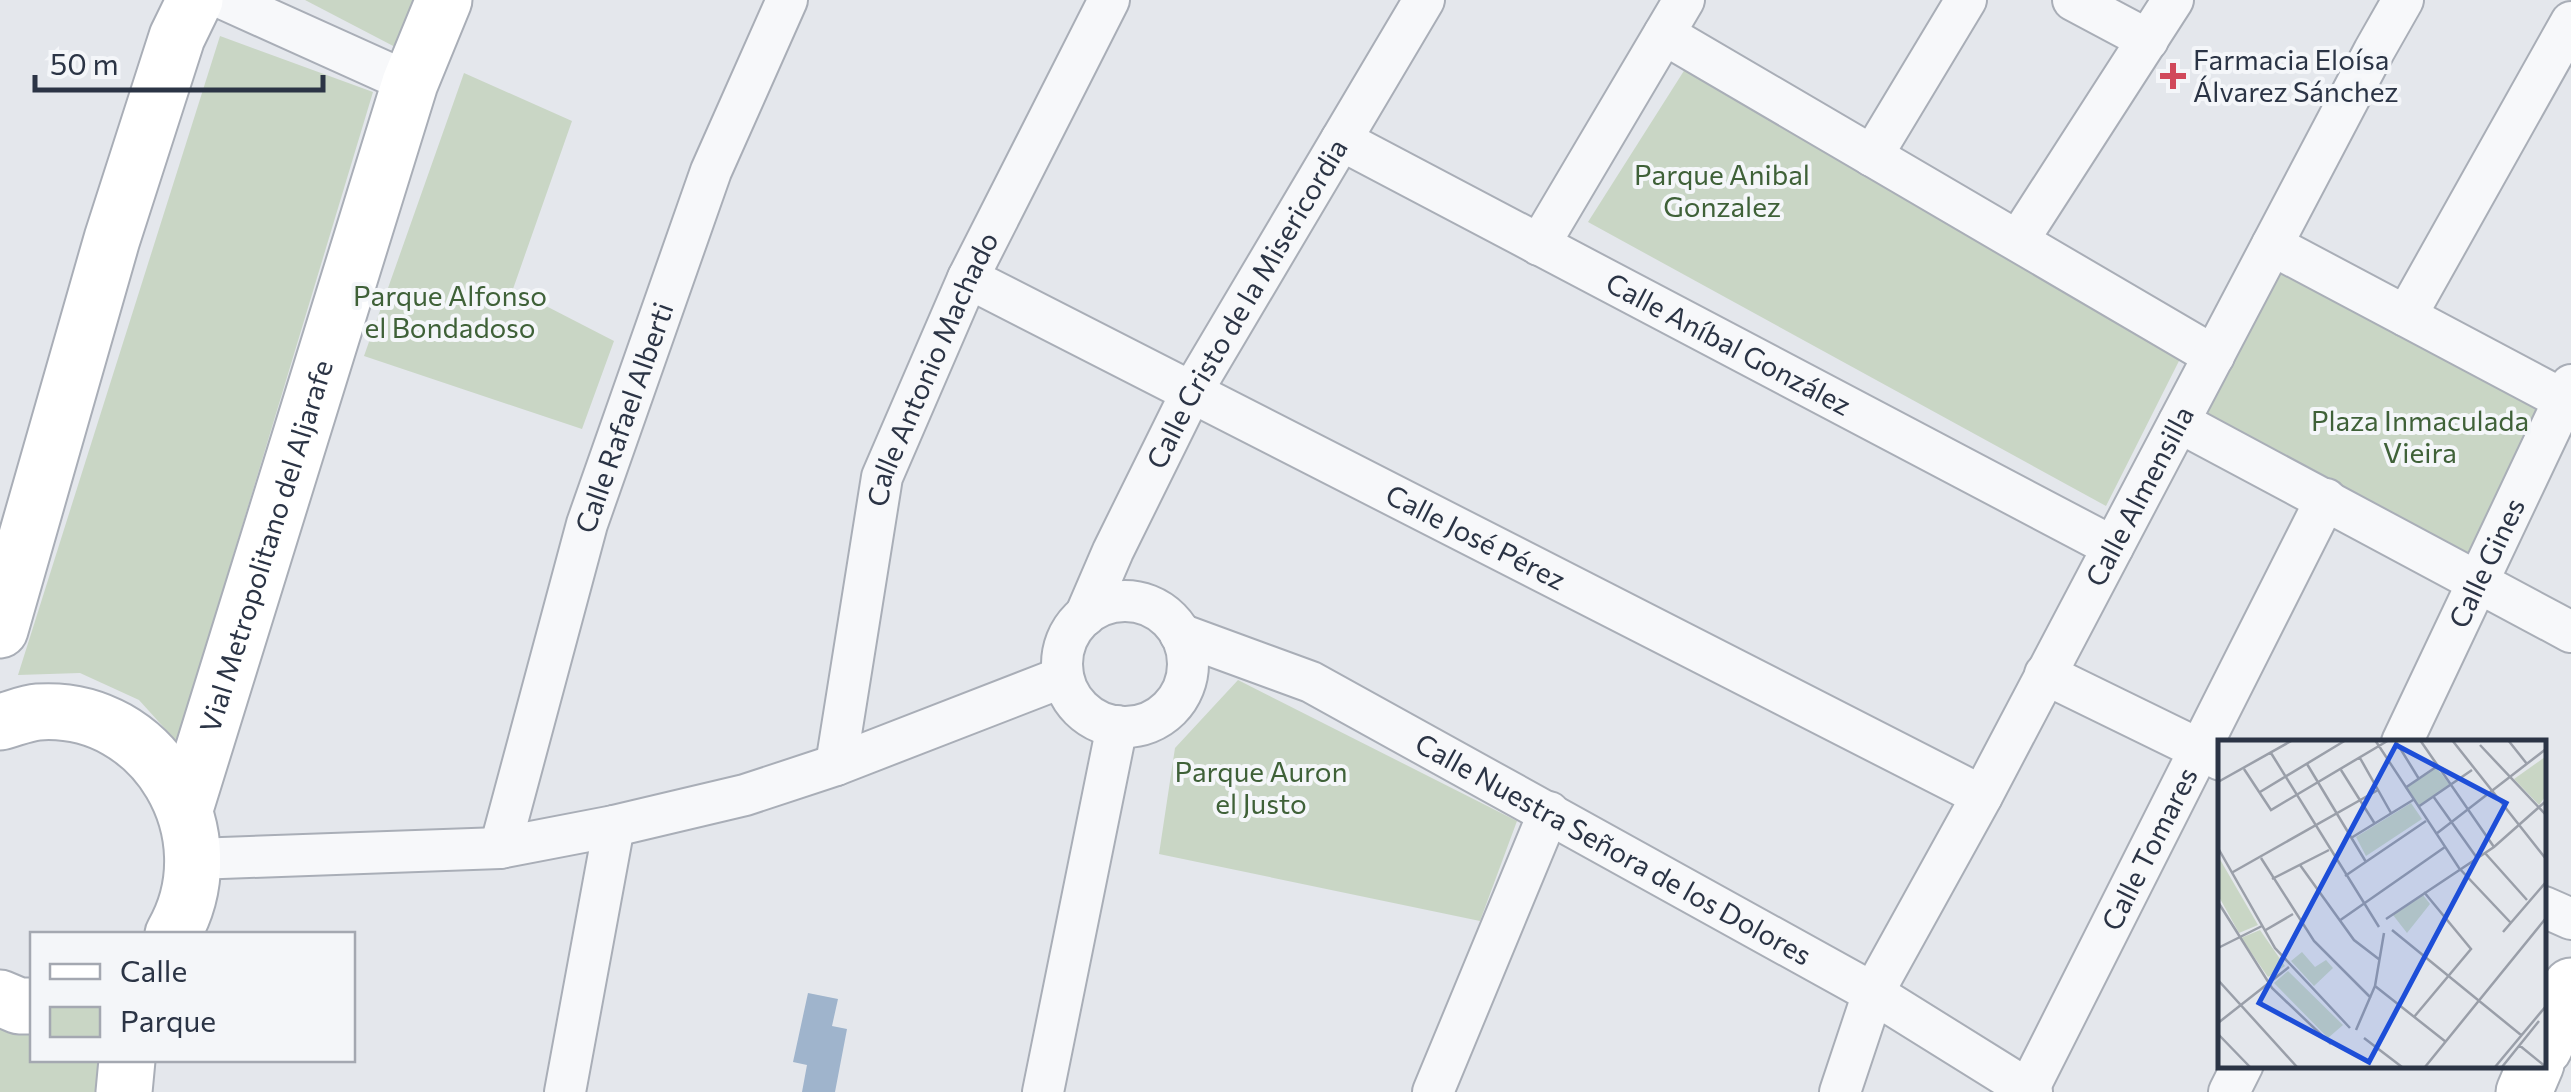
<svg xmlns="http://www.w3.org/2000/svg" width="2571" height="1092" font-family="Commissioner,sans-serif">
<rect width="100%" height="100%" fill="#e4e7ec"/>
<path fill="#c9d6c5" d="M305,0H422L399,49Z
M220,36L373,92L177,742L139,700L80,673L18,675Z
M1687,66L2183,353L2106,506L1588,222Z
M464,73L572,121L513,289L614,341L582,429L364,356Z
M2272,245L2562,399L2479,584L2179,422Z
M1238,680L1517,821L1480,921L1159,854L1175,748Z
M0,1017L32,1020V1060H107L103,1092H0Z"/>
<path fill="#9fb4cc" d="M808,993L838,999L832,1026L847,1029L835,1092H802L807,1065L793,1062Z"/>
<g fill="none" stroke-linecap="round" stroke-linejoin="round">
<g stroke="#a9aeb7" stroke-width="44">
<g id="street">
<path d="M226,0L410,83"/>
<path d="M2073,0L2148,40"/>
<path d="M1664,34L2214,356"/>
<path id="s1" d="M1341,140L2113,547"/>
<path d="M1872,156L1966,0"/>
<path d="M2019,239L2173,0"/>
<path d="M1539,245L1684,0"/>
<path d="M2272,245L2562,399"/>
<path id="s2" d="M968,278L1982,796"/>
<path d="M2406,316L2571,22"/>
<path d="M2179,422L2571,632"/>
<circle cx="1125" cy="664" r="63"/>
<path id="s3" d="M1085,616L1113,551L1191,393L1424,0"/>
<path id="s4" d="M1180,634L1311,682L1873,993L2032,1092"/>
<path d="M2045,674L2221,760"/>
<path id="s5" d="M2402,742L2571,385"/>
<path id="s6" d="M836,765L882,477L968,278L1109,0"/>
<path id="s7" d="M500,848L587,524L711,171L787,0"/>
<path d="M195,859L500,848L614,826L745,795L836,765L1063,677"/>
<path d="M2544,907L2571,919"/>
<path id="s8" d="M2028,1090L2326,499"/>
<path d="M565,1092L614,826"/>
<path d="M1043,1092L1117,726"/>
<path d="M1433,1092L1549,812"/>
<path id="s9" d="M1840,1092L1873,993L1982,796L2374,51L2403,0"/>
<path d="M2229,1092L2243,1064"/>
</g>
</g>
<g stroke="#a9aeb7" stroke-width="59">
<g id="secondary">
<path d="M0,630L112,239L177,37L195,0"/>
<path d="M0,722C12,719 26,713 38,712C156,704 230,836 173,934"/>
<path id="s10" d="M185,809L410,83L444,0"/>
<path d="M0,998L19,1006H32"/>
<path d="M2544,1048L2571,986"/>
<path d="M124,1092L127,1060"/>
<path d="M2524,1092L2536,1064"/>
</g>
</g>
<use href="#street" stroke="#f7f8fa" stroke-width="40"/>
<use href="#secondary" stroke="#fff" stroke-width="55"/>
</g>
<path fill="#d1495b" stroke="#f4f6f9" stroke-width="4" d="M2168 61h10v10h10v10h-10v10h-10v-10h-10v-10h10z"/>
<g text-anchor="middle" stroke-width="8" stroke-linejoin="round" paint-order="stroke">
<g font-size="28" fill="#2b3445" stroke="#f4f6f9" text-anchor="start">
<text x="2193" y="70">Farmacia Eloísa<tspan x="2193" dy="32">Álvarez Sánchez</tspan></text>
</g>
<g font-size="28" fill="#3f6138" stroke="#f4f6f9">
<text x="1722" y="185">Parque Anibal<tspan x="1722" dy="32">Gonzalez</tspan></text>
<text x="450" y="306">Parque Alfonso<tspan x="450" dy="32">el Bondadoso</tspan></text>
<text x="2420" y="431">Plaza Inmaculada<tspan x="2420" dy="32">Vieira</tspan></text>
<text x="1261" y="782">Parque Auron<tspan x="1261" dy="32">el Justo</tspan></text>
</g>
<g font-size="28" fill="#2b3445" stroke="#f4f6f9">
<text dy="10" stroke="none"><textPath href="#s3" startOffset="352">Calle Cristo de la Misericordia</textPath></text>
<text dy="10" stroke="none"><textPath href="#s1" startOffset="438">Calle Aníbal González</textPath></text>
<text dy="10" stroke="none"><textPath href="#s6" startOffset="410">Calle Antonio Machado</textPath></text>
<text dy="10" stroke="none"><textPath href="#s7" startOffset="448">Calle Rafael Alberti</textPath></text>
<text dy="10" stroke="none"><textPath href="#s9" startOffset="668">Calle Almensilla</textPath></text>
<text dy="10" stroke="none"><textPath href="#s2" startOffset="570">Calle José Pérez</textPath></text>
<text dy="10" stroke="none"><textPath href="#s10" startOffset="275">Vial Metropolitano del Aljarafe</textPath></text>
<text dy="10" stroke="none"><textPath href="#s5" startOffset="198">Calle Gines</textPath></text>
<text dy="10" stroke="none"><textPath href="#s4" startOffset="485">Calle Nuestra Señora de los Dolores</textPath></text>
<text dy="10" stroke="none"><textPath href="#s8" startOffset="270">Calle Tomares</textPath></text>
</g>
</g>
<g transform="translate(2218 740)">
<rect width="328" height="328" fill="#e4e7ec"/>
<path d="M327,17V57L321,65L296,39ZM218,27L232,45L200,67L187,48ZM193,63L204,79L148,116L138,97ZM0,116L40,185L21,193L0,155ZM205,155L212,164L189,193L175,175ZM42,190L67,226L50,237L23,198ZM84,212L97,227L108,220L115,228L96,246L73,221ZM70,231L125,285L110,298L56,243Z" fill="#c9d6c5"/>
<path fill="none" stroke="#9a9fa9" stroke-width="2.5" d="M157,0L241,128L292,182M177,0L201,39M202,0L276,107M234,0L328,119M290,0L309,24M262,5L328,75M53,13L161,187M142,18L173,73M89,24L148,122M26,29L53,70L171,0M123,30L157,84M0,42L75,0M187,48L218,27M42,52L128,0M215,56L259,118M200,67L254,30M218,94L328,9M133,98L195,60M0,108L57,208L132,288M267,113L309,160M43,118L96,201L153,258M82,125L136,200L162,220M15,132L160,50M127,136L208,81M54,139L111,110M0,162L54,248L113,304M168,179L276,107L328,61M121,181L227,107M174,190L303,295M46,191L75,174M285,192L328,142M0,208L44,186M0,240L79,327M157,246L228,302M196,277L253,209L206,152M0,283L71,227M138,290L157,246L166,193M0,294L32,327M146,298L184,327M301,305L328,327M207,327L328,178M277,327L328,266M284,327L321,281"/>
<path fill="#1d4ed8" fill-opacity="0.15" stroke="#1d4ed8" stroke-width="5" d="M178,5L288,63L151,322L41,263Z"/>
<rect width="328" height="328" fill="none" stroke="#2b3445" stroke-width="5"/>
</g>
<rect x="30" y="932" width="325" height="130" fill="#f4f6f9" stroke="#a4a8b1" stroke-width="2.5"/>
<rect x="50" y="964" width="50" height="15" fill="#ffffff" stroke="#a4a8b1" stroke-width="2.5"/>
<text x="120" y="982" font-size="30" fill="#2b3445">Calle</text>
<rect x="50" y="1007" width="50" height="30" fill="#c9d6c5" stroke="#a4a8b1" stroke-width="2.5"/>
<text x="120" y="1032" font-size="30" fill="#2b3445">Parque</text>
<path d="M35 75v15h288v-15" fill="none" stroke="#2b3445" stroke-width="5"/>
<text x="50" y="75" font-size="30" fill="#2b3445" stroke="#f4f6f9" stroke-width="8" paint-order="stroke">50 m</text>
</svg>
